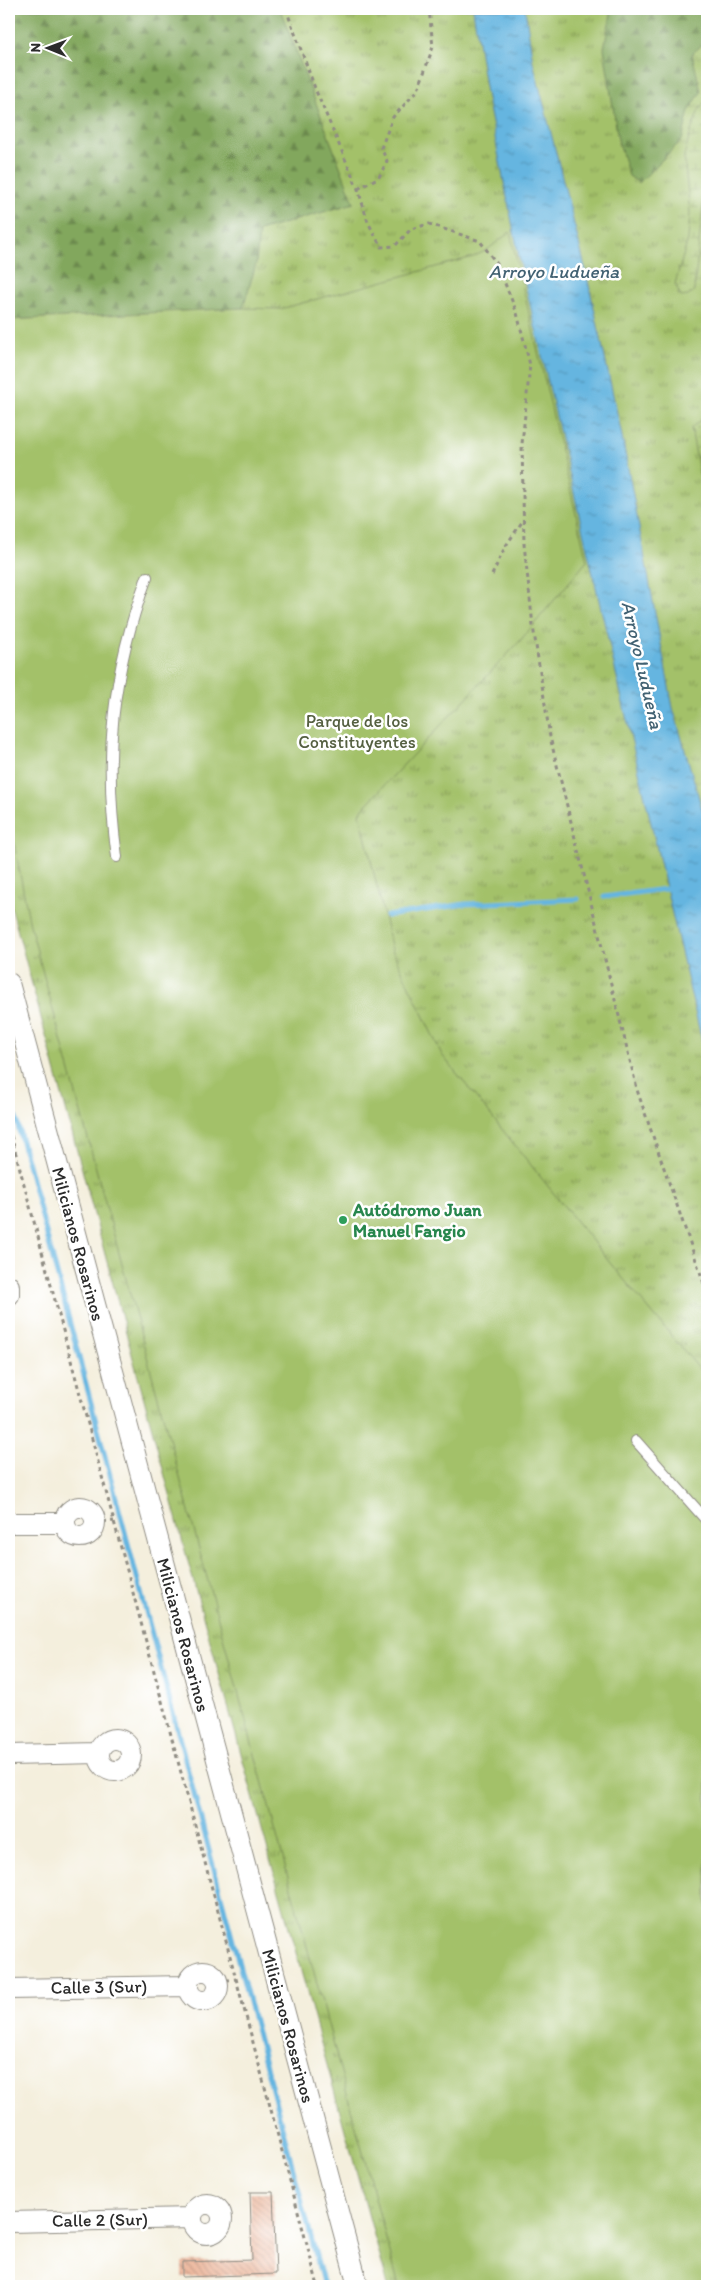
<svg xmlns="http://www.w3.org/2000/svg" width="716" height="2295" font-family="Itim,sans-serif">
<defs>
<pattern id="grass-tufts" width="24" height="20" patternUnits="userSpaceOnUse" patternTransform="scale(1.25)"><rect width="24" height="20" fill="#a3c169"/><path d="M3 7l-1-3M5 7V3M7 7l1-3M15 17l-1-3M17 17v-4M19 17l1-3" fill="none" stroke="#859d57"/></pattern>
<pattern id="forest-firs" width="22" height="20" patternUnits="userSpaceOnUse" patternTransform="scale(1.25)"><rect width="22" height="20" fill="#82a75d"/><path d="M5 1l3.5 6h-7zM16 11l3.5 6h-7z" fill="#6b884d"/></pattern>
<pattern id="wetland-marsh" width="20" height="14" patternUnits="userSpaceOnUse" patternTransform="scale(1.25)"><rect width="20" height="14" fill="#a3c169"/><path d="M1 5h8M5 5V1M11 12h8M15 12V8" fill="none" stroke="#859d57"/></pattern>
<pattern id="park-dots" width="8" height="8" patternUnits="userSpaceOnUse" patternTransform="scale(1.25)"><rect width="8" height="8" fill="#a3c169"/><path d="M2 2h.1M6 6h.1" fill="none" stroke="#859d57" stroke-width="1.8" stroke-linecap="round"/></pattern>
<pattern id="water-ripples" width="26" height="14" patternUnits="userSpaceOnUse" patternTransform="scale(1.25)"><rect width="26" height="14" fill="#65b5e0"/><path d="M2 4q2-2 4 0t4 0M15 11q2-2 4 0t4 0" fill="none" stroke="#5393b6"/></pattern>
<pattern id="building-back-hatch" width="6" height="6" patternUnits="userSpaceOnUse" patternTransform="scale(1.25)"><rect width="6" height="6" fill="#ebb093"/><path d="M-1 5l2 2M0 0l6 6M5-1l2 2" fill="none" stroke="#bf8f78"/></pattern>
</defs>
<rect width="100%" height="100%" fill="#fff"/>
<filter id="ink" filterUnits="userSpaceOnUse"><feTurbulence type="fractalNoise" baseFrequency=".02" numOctaves="2"/><feDisplacementMap in="SourceGraphic" scale="10" xChannelSelector="R" yChannelSelector="G"/><feConvolveMatrix kernelMatrix="1 2 1 2 8 2 1 2 1" color-interpolation-filters="sRGB"/></filter>
<filter id="wash" filterUnits="userSpaceOnUse"><feTurbulence type="fractalNoise" baseFrequency=".0096" numOctaves="4" result="noise"/><feDisplacementMap in="SourceGraphic" scale="20" xChannelSelector="R" yChannelSelector="G"/><feGaussianBlur stdDeviation="1.12" result="paint"/><feColorMatrix in="noise" values="0 0 0 0 0 0 0 0 0 0 0 0 0 0 0 0 0 1.4 0 .05"/><feComposite in="paint" operator="in"/></filter>
<g filter="url(#wash)">
<rect width="100%" height="100%" fill="#f4efdd"/>
<path fill="url(#grass-tufts)" stroke="#67764a" d="M9,9H707V2286H388L181,1536L9,899Z"/>
<path fill="url(#forest-firs)" stroke="#566944" d="M9,9H280L354,203L259,231L256,264L243,308L9,320Z
M612,9H707V40L692,54L701,92L689,111L682,140L639,183L629,176L618,140L604,48Z"/>
<path fill="url(#wetland-marsh)" stroke="#67764a" d="M707,100V166L694,291L688,296L681,297L675,284L688,239L690,213L684,156L691,131L699,110Z"/>
<path fill="url(#park-dots)" stroke="#67764a" d="M707,415V480L701,483L691,428Z"/>
<path fill="#a3c169" stroke="#67764a" d="M510,232L587,561L519,642L363,808L360,814L392,950L442,1055L610,1263L707,1378V2286H399L30,925L9,817V320L243,308L280,309L473,257L487,250Z"/>
<path fill="url(#water-ripples)" stroke="#487086" d="M473,9H525L533,62L585,267L621,431L673,708L707,826V1063L520,262L486,93Z"/>
<g fill="none" stroke-linecap="round" stroke-linejoin="round">
<path stroke="#65b5e0" stroke-width="5" d="M604,897L673,888
M387,916L465,904L578,899
M9,1092L324,2286"/>
</g>
<g id="blocks">
<path fill="url(#building-back-hatch)" d="M250,2192H273L276,2274L182,2277V2262L252,2260Z"/>
</g>
</g>
<g filter="url(#ink)">
<use href="#blocks" fill-opacity="0" stroke="#908d84" stroke-width="1"/>
<g fill="none" stroke-linecap="round" stroke-linejoin="round">
<g stroke="#908d84" stroke-width="12">
<path id="service" d="M117,857C103,757 112,672 147,577
M636,1441L707,1521"/>
</g>
<g stroke="#908d84" stroke-width="22">
<path id="minor" d="M9,983L358,2286
M9,1286V1295
M65 1522a15 15 0 1 1 30 0a15 15 0 1 1-30 0Z
M9,1523H64
M99 1755a16 16 0 1 1 32 0a16 16 0 1 1-32 0Z
M9,1755L99,1753
M188 1986a15 15 0 1 1 30 0a15 15 0 1 1-30 0Z
M9,1989L188,1986
M192 2219a15 15 0 1 1 30 0a15 15 0 1 1-30 0Z
M9,2222L192,2218"/>
</g>
<path stroke="#908d84" stroke-width="3" stroke-dasharray="4 4" stroke-linecap="butt" d="M286,9L316,91L358,189L368,222L381,247L395,246L411,229L429,224L480,241L497,264L517,313L530,365L522,444L524,544L533,626L550,737L638,1093L707,1292
M358,189L379,177L387,161L381,148L393,117L418,90L433,47L429,9
M492,575L505,547L522,522
M9,1128L318,2286
M95,1522L114,1521
M218,1981L236,1979"/>
<use href="#service" stroke="#fff" stroke-width="10"/>
<use href="#minor" stroke="#fff" stroke-width="20"/>
</g>
</g>
<circle fill="#2e9e5b" stroke="#fff" stroke-width="2" cx="343" cy="1220" r="5"/>
<g text-anchor="middle" stroke-width="5" stroke-linejoin="round" paint-order="stroke">
<g font-size="18" fill="#556041" stroke="#fff">
<text x="357" y="727">Parque de los<tspan x="357" dy="21">Constituyentes</tspan></text>
</g>
<g font-size="18" font-weight="bold" fill="#27864d" stroke="#fff" text-anchor="start">
<text x="353" y="1216">Autódromo Juan<tspan x="353" dy="21">Manuel Fangio</tspan></text>
</g>
<g font-size="18" fill="#2b2b2b" stroke="#fff">
<text transform="translate(78 1244) rotate(75)" y="6">Milicianos Rosarinos</text>
<text transform="translate(183 1635) rotate(75)" y="6">Milicianos Rosarinos</text>
<text transform="translate(99 1987) rotate(-1)" y="6">Calle 3 (Sur)</text>
<text transform="translate(288 2026) rotate(75)" y="6">Milicianos Rosarinos</text>
<text transform="translate(100 2220) rotate(-1)" y="6">Calle 2 (Sur)</text>
</g>
<g font-size="19" font-style="italic" fill="#426273" stroke="#fff">
<text x="554" y="278">Arroyo Ludueña</text>
<text transform="translate(643 665) rotate(77)" y="7">Arroyo Ludueña</text>
</g>
</g>
<rect width="716" height="2295" fill="none" stroke="#fff" stroke-width="30"/>
<g transform="translate(48 48) rotate(271)" stroke="#ffffff" stroke-width="4" paint-order="stroke">
<path d="M0-4L9 19L0 12L-9 19Z" fill="#2b2b2b"/>
<text y="-8" font-size="14" font-weight="bold" text-anchor="middle" fill="#2b2b2b">N</text>
</g>
</svg>
